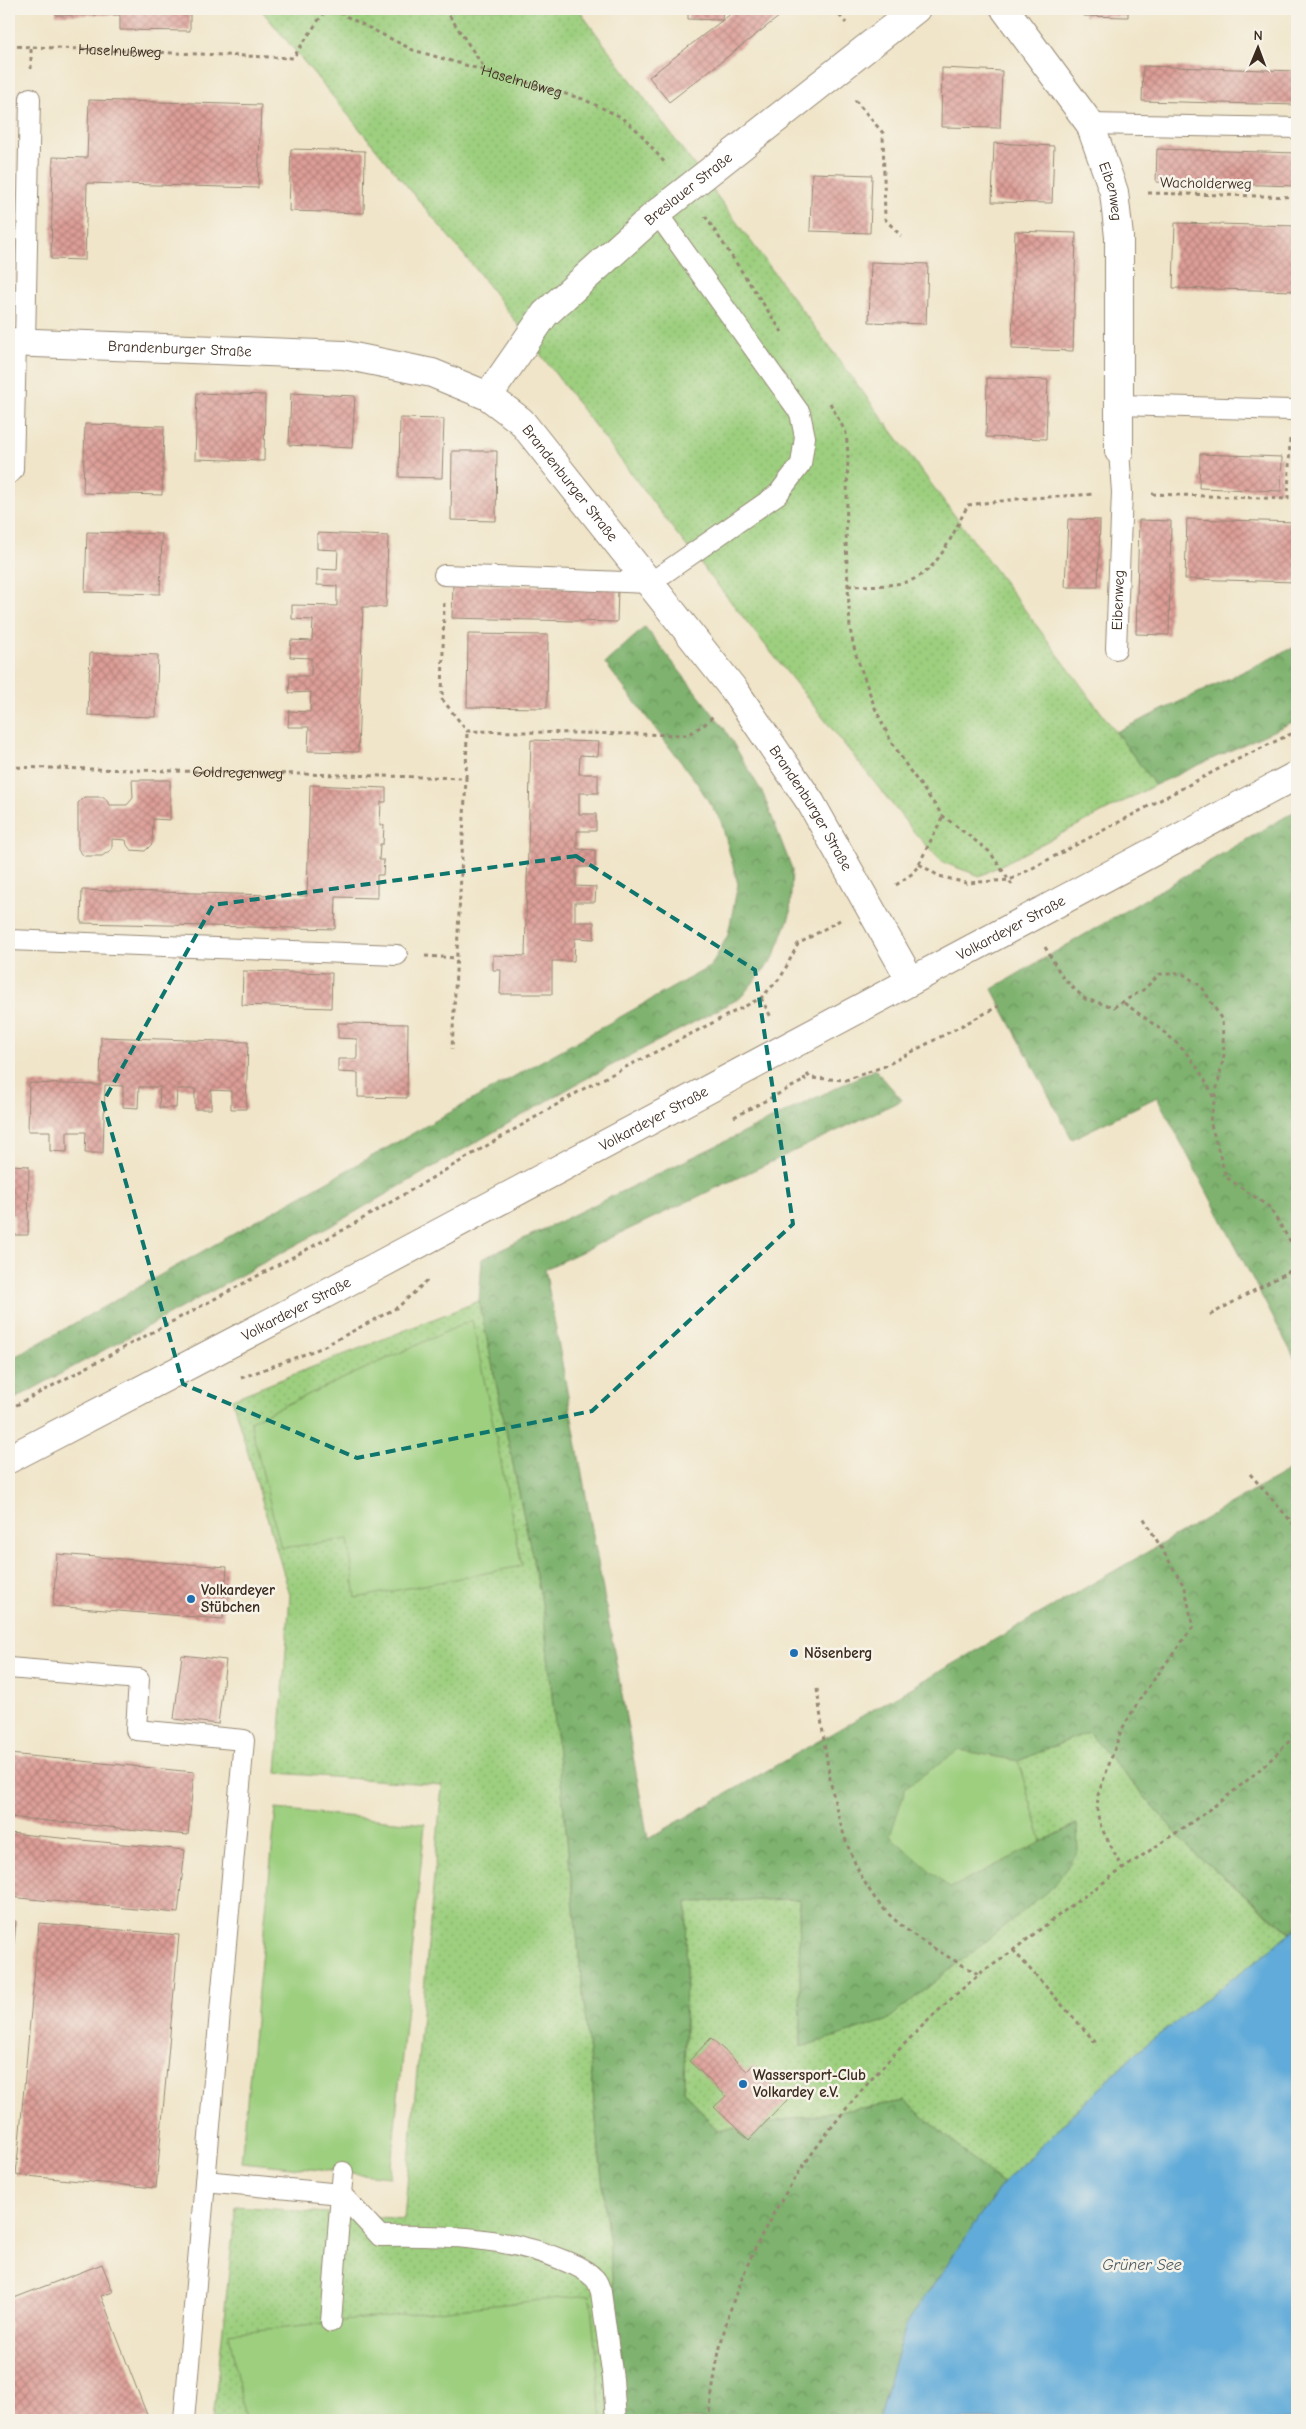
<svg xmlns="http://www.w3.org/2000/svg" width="1306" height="2429" font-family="'Comic Neue',sans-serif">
<defs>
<pattern id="grass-dots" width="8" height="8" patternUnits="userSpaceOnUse" patternTransform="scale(1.25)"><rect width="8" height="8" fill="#9dcf7f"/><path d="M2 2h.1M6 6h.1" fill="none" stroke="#88b26d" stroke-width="1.8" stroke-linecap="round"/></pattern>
<pattern id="forest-crowns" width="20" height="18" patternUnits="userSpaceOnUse" patternTransform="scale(1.25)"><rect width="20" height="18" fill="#7eb26e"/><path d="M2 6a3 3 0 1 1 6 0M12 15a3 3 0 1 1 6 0" fill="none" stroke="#68915a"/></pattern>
<pattern id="building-cross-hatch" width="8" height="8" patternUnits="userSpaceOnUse" patternTransform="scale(1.25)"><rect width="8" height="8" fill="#dd9e97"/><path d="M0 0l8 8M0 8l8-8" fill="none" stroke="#b4817b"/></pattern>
</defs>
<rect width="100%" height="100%" fill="#f7f3e8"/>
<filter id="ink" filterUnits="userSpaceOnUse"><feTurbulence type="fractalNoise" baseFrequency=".02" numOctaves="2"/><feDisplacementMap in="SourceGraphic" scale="10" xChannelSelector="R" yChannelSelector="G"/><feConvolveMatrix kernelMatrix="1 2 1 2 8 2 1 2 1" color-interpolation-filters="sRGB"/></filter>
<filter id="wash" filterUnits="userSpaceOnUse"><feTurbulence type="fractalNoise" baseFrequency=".0096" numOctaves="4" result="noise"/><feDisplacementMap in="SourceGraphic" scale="20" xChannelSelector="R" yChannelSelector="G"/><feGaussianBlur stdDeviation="1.12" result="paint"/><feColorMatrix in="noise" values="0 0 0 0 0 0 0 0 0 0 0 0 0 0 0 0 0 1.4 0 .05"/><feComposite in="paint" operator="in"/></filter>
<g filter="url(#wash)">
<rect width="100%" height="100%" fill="#f0e5c9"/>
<path fill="url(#grass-dots)" stroke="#6c7c4e" d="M263,9H578L1155,785L980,876L942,862L914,832L677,534L478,272L263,12Z
M479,1301L543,1608L627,2420H213L236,2206L404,2219L442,1785L277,1773L290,1595L232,1399Z
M1088,1732L1191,1850L1291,1934L1139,2050L1002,2184L905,2101L717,2131L684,2090L687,1902L799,1899L801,2046L1076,1824L1042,1842L1018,1761Z"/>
<path fill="url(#forest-crowns)" stroke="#5c6e46" d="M645,627L724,728L763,794L792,869L790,915L773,959L740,998L580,1082L338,1222L9,1402V1360L711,966L728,935L738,884L721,821L697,783L605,663Z
M1297,646V720L1155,785L1116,732Z
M1297,810V1062L1290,1065L1297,1075V1363L1157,1097L1072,1139L992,989Z
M875,1069L902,1100L545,1269L648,1839L1297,1466V1929L1291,1933L1191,1850L1088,1732L1018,1761L959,1750L950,1888L1077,1824L1078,1851L1054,1886L886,2021L801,2047L799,1899L687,1902L684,2090L717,2131L905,2101L1002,2184L905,2326L878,2420H627L543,1608L479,1301L482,1259Z"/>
<path fill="#9dcf7f" stroke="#6c7c4e" d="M472,1320L522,1566L356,1598L348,1539L281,1548L250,1421Z
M959,1750L1018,1761L1042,1842L950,1888L890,1836L906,1787Z
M276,1809L425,1824L390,2177L241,2162Z
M590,2295L602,2420H245L229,2333Z"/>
<path fill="#61abd9" stroke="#4e6a7c" d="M1297,1929V2420H878L905,2326L1002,2184L1139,2050Z"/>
<g id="blocks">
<path fill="url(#building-cross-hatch)" d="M56,9H190V31L120,30V15H56Z
M688,9H723L722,20L688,19Z
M737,9H789L669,102L649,77Z
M1084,9H1128V17L1084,16Z
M1143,66L1297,71V105L1142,101Z
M942,68L1002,71L1000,128L941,127Z
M89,100L261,105L258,188L87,183L85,260L51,259L53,157L87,158Z
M994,143L1054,146L1052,203L992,202Z
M291,149L365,151L364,213L289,211Z
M1157,149L1297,153V186L1156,182Z
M812,173L872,175L870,233L810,231Z
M1175,223L1297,226V291L1173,288Z
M1015,231L1076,233L1073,351L1012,349Z
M871,262L928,264L926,324L869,322Z
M987,378L1048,380L1046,439L986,437Z
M197,393L265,395L264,461L195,459Z
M291,393L355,396L352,448L289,445Z
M400,418L444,419L442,478L399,477Z
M85,424L164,426L162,495L83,493Z
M452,451H497L496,521L451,520Z
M1200,454L1282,457L1281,491L1199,488Z
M1068,519L1100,520L1098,587H1065Z
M1187,519L1297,522V582L1185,579Z
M1139,520L1171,521L1169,635L1136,634Z
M87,532L162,534L160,594L85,592Z
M317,533L388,536L386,607H363L358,752L308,751L309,727H288L289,711L310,712L311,692L289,693L290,676H311V658L290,657L291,640L312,641L313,620L292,619V605L337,606V586L317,585V569L337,570L338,550L317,549Z
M453,585L618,588L617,622L452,618Z
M468,634L548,635L547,708L467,707Z
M90,653L158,655L156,717L88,715Z
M531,740L599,742L598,756L580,755L579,774H598V793H579V814H596V831H577V849L595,850V867H576V886L596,887L595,902H575V922H594V939L575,938L574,961H552V994H500L501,970H493V955L525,956Z
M132,780H170V820L153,819L152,844L145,851L131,850L127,845L126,840L112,839V849L102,856H84L78,849V803L84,797H104L110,805H127L133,798Z
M310,785L386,788V802H381L380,825H384L383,844H380L379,860H384L383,875H377V898L336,897L335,929L81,923L82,890L307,896Z
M243,971L332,973L331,1008L242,1005Z
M338,1023L408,1024L407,1098L358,1097V1073L338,1072V1059H357V1039L338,1038Z
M101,1037L248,1042L246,1109H231V1091L211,1090V1109H195V1089H177L176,1108H159L160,1087H139L138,1108L123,1107V1086L105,1085L103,1153H85L86,1132H67V1152L50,1151V1131H28L29,1083L100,1085Z
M9,1165L29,1166L28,1235H14V1215H9Z
M57,1554L227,1567L223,1619L53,1606Z
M182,1655L226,1660L218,1724L174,1719Z
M9,1754L194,1772L188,1835L9,1817Z
M9,1833L185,1850L178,1913L9,1897Z
M9,1921H16L10,1984H9Z
M39,1923L179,1935L156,2188L16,2175Z
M711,2038L747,2071L753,2065L788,2099L749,2140L714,2107L726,2096L689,2061Z
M102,2264L113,2292L101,2296L149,2420H9V2300Z"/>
</g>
</g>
<g filter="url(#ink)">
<use href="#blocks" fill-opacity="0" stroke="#968874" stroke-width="1"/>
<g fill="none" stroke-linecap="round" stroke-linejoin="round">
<g stroke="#968874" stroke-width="22">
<g id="lane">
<path d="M1090,124L1297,128"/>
<path d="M25,343L30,98"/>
<path d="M1119,405L1291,410"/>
<path d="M444,575L650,583L778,494L801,464L805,437L800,413L657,213"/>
<path id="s4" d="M1116,649L1122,492L1119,451"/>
<path d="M9,940L397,955"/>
<path d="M9,1668L139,1679L136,1730L244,1740L184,2420"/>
<path d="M205,2181L341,2194L343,2172"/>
<path d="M341,2194L380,2236C443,2235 506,2236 565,2261C575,2265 587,2270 594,2278C598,2281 599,2287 601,2292L613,2379L616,2420"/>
<path d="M331,2322L341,2194"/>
</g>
</g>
<g stroke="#968874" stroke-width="30">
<g id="street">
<path id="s5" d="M1005,9L1090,124L1114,192L1119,237V451"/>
<path id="s6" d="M9,342L344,355L432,373L488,396L521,421L735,691L811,803L911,981"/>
<path id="s7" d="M488,396L545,314L657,213L916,9"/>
<path d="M9,469L12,343"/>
</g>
</g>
<g stroke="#968874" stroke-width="30">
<g id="secondary">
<path id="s8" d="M9,1459L338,1287L1297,775"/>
</g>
</g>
<g stroke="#968874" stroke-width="3" stroke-dasharray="4 4" stroke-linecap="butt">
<path id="s1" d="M332,9L413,50L583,99L619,116L638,131L665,163"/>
<path d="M445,9L485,69"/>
<path d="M834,9L846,23"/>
<path id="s2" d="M9,46L293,58L326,9"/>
<path d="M31,69V47"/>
<path d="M855,100L883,133L885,219L901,236"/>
<path d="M1148,193L1297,197"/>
<path d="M705,216L782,332"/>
<path d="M830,403L846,433L848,453L846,542L850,629L855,652L875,708L890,739L908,768L943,816L990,852L1014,888"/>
<path d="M1152,494L1288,499L1290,438"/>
<path d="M848,586C867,585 887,587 906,582C939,573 953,532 968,505L1017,499L1094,494"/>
<path d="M444,603L442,699L467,731L687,735L705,724L713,716"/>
<path id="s3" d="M9,767L466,778L452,1049"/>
<path d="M466,778L467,731"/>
<path d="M919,864L943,816"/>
<path d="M896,885L913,873L919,864L939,876L966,883L1010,880L1226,765L1297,731"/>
<path d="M1045,947L1063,978L1085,999L1114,1007L1143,990L1160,974H1183L1202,987L1222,1020L1224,1055L1210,1121L1226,1177L1269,1207L1297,1252"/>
<path d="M425,956L455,958"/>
<path d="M761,998L772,1019"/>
<path d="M1124,1003C1166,1033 1193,1049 1214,1099"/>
<path d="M807,1074L810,1078L846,1080L885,1066L999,1006"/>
<path d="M734,1117L805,1080L804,1077"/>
<path d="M1210,1315L1297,1267"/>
<path d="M241,1378L321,1348L398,1307L430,1278"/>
<path d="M9,1409L345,1229L585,1088L761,998L781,977L798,944L840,920"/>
<path d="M1250,1474L1297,1528"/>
<path d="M817,1689C827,1759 832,1833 872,1894C896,1930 942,1953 978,1974"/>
<path d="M1123,1870L1101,1827L1097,1812L1098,1795L1121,1731L1141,1697L1193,1627L1185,1588L1143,1517"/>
<path d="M1013,1950L1097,2044"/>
<path d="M708,2420C713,2389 716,2358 725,2328C762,2193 872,2066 976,1977C984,1969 994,1965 1003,1958C1033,1935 1062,1912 1093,1890C1163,1839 1238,1798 1297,1733"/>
</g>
<use href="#lane" stroke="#fff" stroke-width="20"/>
<use href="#street" stroke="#fff" stroke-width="28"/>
<use href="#secondary" stroke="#fff" stroke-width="28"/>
</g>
</g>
<path fill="none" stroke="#0f766e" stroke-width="4" stroke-dasharray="10 6" stroke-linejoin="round" d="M576,856L755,970L793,1224L592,1411L357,1458L183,1384L103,1102L213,905Z"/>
<g fill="#1f6fb2" stroke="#f7f3e8" stroke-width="2">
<circle cx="191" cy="1599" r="5"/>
<circle cx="794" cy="1653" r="5"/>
<circle cx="743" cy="2084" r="5"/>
</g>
<g text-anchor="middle" stroke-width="5" stroke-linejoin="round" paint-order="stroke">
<g font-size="15" fill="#3b2a1e" stroke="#f7f3e8">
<text dy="5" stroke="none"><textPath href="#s2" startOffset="111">Haselnußweg</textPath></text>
<text dy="5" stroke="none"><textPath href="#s1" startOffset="204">Haselnußweg</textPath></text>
<text transform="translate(1206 183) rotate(1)" y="5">Wacholderweg</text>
<text dy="5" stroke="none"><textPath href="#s7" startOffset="290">Breslauer Straße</textPath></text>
<text dy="5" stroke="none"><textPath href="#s5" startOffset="214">Eibenweg</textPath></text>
<text dy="5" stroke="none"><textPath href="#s6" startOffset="171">Brandenburger Straße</textPath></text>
<text dy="5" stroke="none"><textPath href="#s6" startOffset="606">Brandenburger Straße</textPath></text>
<text dy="5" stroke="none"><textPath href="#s4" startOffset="49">Eibenweg</textPath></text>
<text dy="5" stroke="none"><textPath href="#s3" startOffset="229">Goldregenweg</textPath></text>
<text dy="5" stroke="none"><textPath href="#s6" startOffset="1011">Brandenburger Straße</textPath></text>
<text dy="5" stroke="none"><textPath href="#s8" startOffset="1134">Volkardeyer Straße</textPath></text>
<text dy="5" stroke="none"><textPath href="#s8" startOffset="729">Volkardeyer Straße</textPath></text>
<text dy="5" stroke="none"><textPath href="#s8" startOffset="324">Volkardeyer Straße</textPath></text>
</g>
<g font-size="15" font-weight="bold" fill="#3b2a1e" stroke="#f7f3e8" text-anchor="start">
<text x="201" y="1595">Volkardeyer<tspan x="201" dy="17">Stübchen</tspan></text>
<text x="804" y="1658">Nösenberg</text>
<text x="753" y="2080">Wassersport-Club<tspan x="753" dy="17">Volkardey e.V.</tspan></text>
</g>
<g font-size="16" font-style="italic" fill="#48575f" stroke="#f7f3e8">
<text x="1142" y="2270">Grüner See</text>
</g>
</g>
<rect width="1306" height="2429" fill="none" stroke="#f7f3e8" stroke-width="30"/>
<g transform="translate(1258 48) rotate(1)" stroke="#f7f3e8" stroke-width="4" paint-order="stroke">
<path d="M0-4L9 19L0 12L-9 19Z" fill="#3b2a1e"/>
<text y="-8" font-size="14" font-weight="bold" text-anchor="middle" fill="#3b2a1e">N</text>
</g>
</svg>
